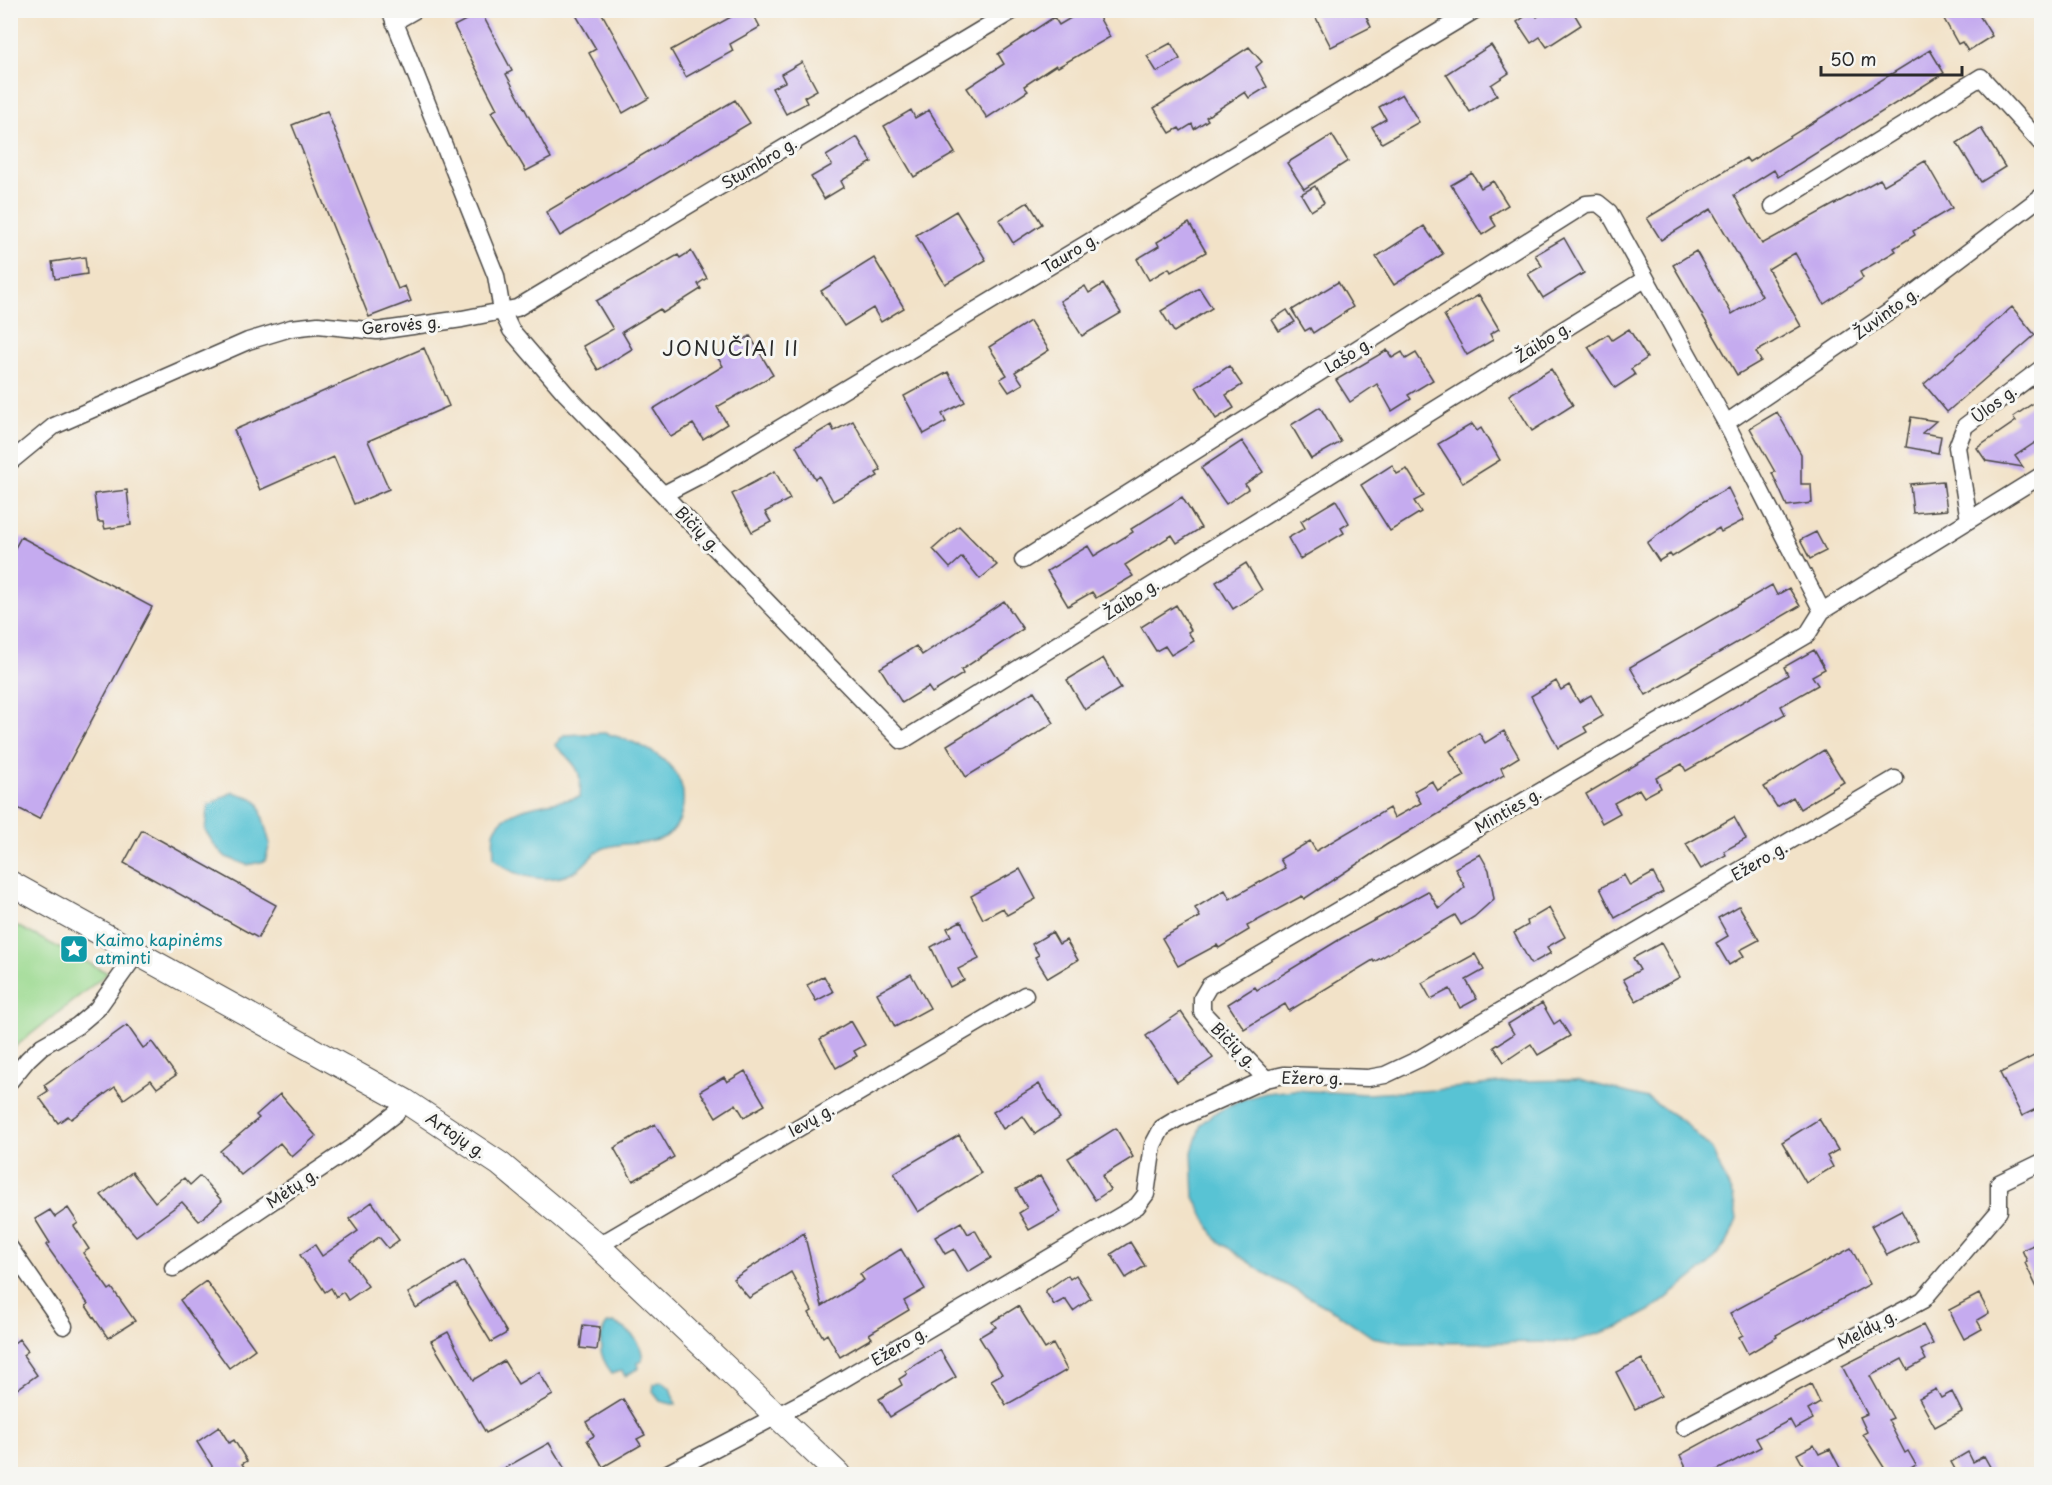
<svg xmlns="http://www.w3.org/2000/svg" width="2052" height="1485" font-family="'Playpen Sans',sans-serif">
<rect width="100%" height="100%" fill="#f6f6f2"/>
<filter id="ink" filterUnits="userSpaceOnUse"><feTurbulence type="fractalNoise" baseFrequency=".0167" numOctaves="2"/><feDisplacementMap in="SourceGraphic" scale="12" xChannelSelector="R" yChannelSelector="G"/><feConvolveMatrix kernelMatrix="1 2 1 2 8 2 1 2 1" color-interpolation-filters="sRGB"/></filter>
<filter id="wash" filterUnits="userSpaceOnUse"><feTurbulence type="fractalNoise" baseFrequency=".008" numOctaves="4" result="noise"/><feDisplacementMap in="SourceGraphic" scale="24" xChannelSelector="R" yChannelSelector="G"/><feGaussianBlur stdDeviation="1.35" result="paint"/><feColorMatrix in="noise" values="0 0 0 0 0 0 0 0 0 0 0 0 0 0 0 0 0 1.4 0 .05"/><feComposite in="paint" operator="in"/></filter>
<g filter="url(#wash)">
<rect width="100%" height="100%" fill="#f2e2c8"/>
<path fill="#9ad98e" stroke="#62825c" stroke-width="1.5" d="M11,923L108,973L11,1050Z"/>
<path fill="#59c3d4" stroke="#427780" stroke-width="1.5" d="M605,733C642,743 692,764 682,811C680,822 675,831 665,837C645,847 621,840 602,849C591,854 585,866 574,872C549,885 512,878 494,858C494,850 492,837 495,830C506,805 557,803 580,797C583,769 575,764 555,745L564,735Z
M233,792L252,798L259,804L270,844L265,861L247,865L226,857L215,846L205,830L208,805Z
M1579,1080L1647,1098L1684,1122L1712,1150L1733,1197L1737,1219L1728,1241L1707,1266L1653,1309L1619,1327L1572,1342L1404,1343L1372,1337L1336,1312L1264,1273L1216,1239L1194,1197L1192,1152L1201,1124L1210,1116L1238,1101L1265,1093L1294,1090L1366,1094L1435,1090L1517,1081Z
M614,1323C629,1329 644,1343 642,1361L638,1363L639,1368L625,1376L622,1371L612,1373C600,1358 596,1341 607,1324Z
M661,1381L670,1388L676,1405L660,1401L653,1392L654,1384Z"/>
<g id="blocks">
<path fill="#c5abef" d="M573,10H600L649,98L623,113L589,53L596,49Z
M727,10H751L760,27L730,44L733,51L686,77L671,50L731,17Z
M1084,10H1095L1110,37L1058,67L1056,65L1024,86L1028,91L987,118L967,88L1004,64L998,54L1054,17L1059,25Z
M1312,10H1363L1371,27L1331,47Z
M1547,10H1572L1581,25L1547,47L1540,37L1531,43L1517,22L1533,11L1537,17Z
M1939,10H1976L1992,36L1968,51L1962,42L1958,44Z
M481,12L512,71L506,74L551,158L526,171L491,112L497,109L454,26Z
M1171,43L1180,59L1157,72L1147,56Z
M1491,45L1509,73L1491,85L1497,95L1470,112L1446,74Z
M1249,47L1262,62L1256,67L1267,87L1249,98L1245,92L1206,117L1208,120L1194,129L1192,124L1181,131L1179,128L1170,133L1154,108Z
M1930,50L1944,73L1778,177L1774,170L1734,195L1762,244L1880,179L1884,185L1925,161L1952,208L1913,231L1915,235L1894,248L1896,251L1860,272L1863,278L1824,304L1795,253L1768,269L1801,326L1756,352L1761,361L1737,375L1673,265L1696,251L1732,314L1762,296L1711,209L1661,240L1647,218L1746,158L1749,162Z
M802,62L817,90L804,97L807,103L786,114L772,88L785,82L781,74Z
M1402,94L1419,122L1382,143L1372,127L1386,119L1379,107Z
M735,100L750,123L560,236L546,212Z
M911,110L915,118L929,110L955,153L914,177L884,126Z
M327,111L398,289L405,286L411,301L369,317L292,125Z
M1981,128L2005,167L1981,182L1957,143Z
M1332,135L1348,161L1304,189L1287,163Z
M857,137L872,162L841,181L844,187L824,199L811,177L832,165L826,156Z
M1472,173L1481,188L1493,181L1508,205L1490,216L1496,226L1482,235L1451,185Z
M1315,186L1324,203L1311,211L1301,194Z
M1028,202L1042,224L1013,243L999,220Z
M956,211L986,260L945,284L916,235Z
M1189,223L1206,252L1171,272L1169,268L1149,280L1137,259L1159,246L1157,242Z
M1424,226L1443,254L1394,285L1376,257Z
M1564,238L1584,273L1543,298L1528,274L1542,266L1535,255Z
M691,251L707,278L698,284L701,289L663,313L660,309L622,332L632,349L598,370L583,346L613,329L596,301L678,255L680,258Z
M85,257L87,274L55,279L52,262Z
M874,258L904,308L881,322L873,308L844,326L821,291Z
M1338,282L1353,307L1313,333L1310,328L1305,331L1292,310Z
M1103,284L1121,313L1082,336L1060,301L1085,286L1089,293Z
M1199,288L1212,308L1174,332L1161,311Z
M1479,295L1499,329L1490,334L1493,340L1467,355L1444,315Z
M2012,307L2035,335L1947,412L1924,384Z
M1287,310L1295,322L1279,331L1272,320Z
M1030,321L1049,350L1015,372L1023,384L1009,392L1000,379L1007,375L989,347Z
M1629,329L1647,358L1631,369L1635,375L1615,388L1588,347L1608,334L1612,340Z
M750,336L773,375L717,407L727,424L703,439L693,424L671,437L653,409L723,366L716,355Z
M424,348L449,406L368,441L389,489L354,504L334,457L260,490L234,430Z
M1387,350L1392,358L1402,352L1406,359L1416,353L1433,380L1408,395L1411,399L1392,411L1377,384L1350,402L1336,380Z
M1229,366L1242,385L1226,395L1234,408L1216,419L1196,387Z
M1551,369L1573,405L1532,431L1509,395Z
M948,372L965,402L942,414L946,422L924,434L904,396Z
M2035,402L2042,411V438L2015,456L2023,467L1986,461L1977,448L2016,421L2013,417Z
M1320,407L1341,442L1311,459L1291,425Z
M1777,412L1801,454V484H1811L1812,503L1787,506L1772,473L1775,472L1750,428Z
M1911,417L1936,421L1922,433L1941,436L1938,453L1906,447Z
M853,421L881,470L876,473L878,476L833,501L819,476L815,479L796,446L831,425L834,431Z
M1472,424L1477,431L1481,428L1500,460L1463,483L1438,444Z
M1242,441L1263,472L1245,484L1248,489L1226,504L1201,468Z
M1392,465L1397,474L1407,469L1424,496L1414,501L1421,512L1390,531L1361,485Z
M775,471L790,499L765,512L771,522L752,532L732,494Z
M1943,481L1947,510L1913,513L1910,484Z
M1728,488L1744,520L1721,532L1719,528L1672,557L1670,554L1659,561L1647,543L1704,501Z
M127,490L131,525L105,529L103,522H98L94,494Z
M1182,497L1201,528L1177,543L1172,535L1125,565L1133,576L1096,598L1092,592L1068,606L1047,571L1088,546L1094,556L1133,532L1131,529Z
M1336,500L1349,523L1341,528L1344,533L1300,559L1288,538L1305,528L1301,521Z
M959,526L997,565L980,579L962,557L950,568L933,549Z
M1816,532L1826,551L1810,559L1800,540Z
M21,537L152,607L39,819L10,804V557Z
M1246,563L1262,590L1233,609L1216,582Z
M1772,585L1777,595L1789,588L1800,606L1646,695L1630,667Z
M1004,601L1023,629L961,670L963,674L932,693L928,687L902,703L880,668L916,646L922,655Z
M1176,605L1191,630L1188,632L1194,641L1171,655L1165,646L1156,651L1141,627Z
M1814,650L1825,669L1812,676L1818,685L1781,706L1785,714L1686,771L1682,764L1656,778L1661,788L1644,797L1639,789L1614,803L1620,813L1602,823L1586,794L1788,675L1784,667Z
M1103,658L1121,688L1085,710L1067,680Z
M1556,681L1561,690L1569,685L1579,702L1591,695L1603,716L1584,727L1587,732L1558,748L1531,696Z
M1034,691L1054,723L966,777L947,745Z
M1504,731L1519,757L1501,768L1504,775L1386,845L1304,899L1302,896L1247,926L1249,930L1219,948L1217,945L1178,966L1162,938L1200,917L1195,908L1225,890L1230,899L1285,868L1280,859L1310,841L1316,851L1389,808L1394,818L1421,803L1414,791L1432,781L1438,791L1465,776L1450,751L1479,733L1485,743Z
M1824,750L1844,782L1800,809L1793,797L1777,807L1764,787Z
M1734,817L1746,839L1724,851L1726,855L1701,869L1686,844Z
M142,830L276,905L258,938L124,863Z
M1480,854L1489,870L1494,899L1474,917L1461,925L1455,915L1374,962L1373,960L1289,1011L1285,1004L1244,1029L1228,1004L1255,987L1257,990L1342,938L1428,891L1439,909L1465,887L1455,868Z
M1020,869L1036,899L1007,915L1003,908L983,919L971,896Z
M1653,873L1663,892L1615,918L1600,888L1624,875L1630,886Z
M1739,906L1759,940L1740,950L1744,956L1729,965L1716,943L1728,936L1718,918Z
M1549,908L1565,937L1547,947L1551,953L1531,964L1514,933L1528,925L1527,921Z
M961,921L979,959L958,969L964,980L950,987L931,947L951,936L947,928Z
M1052,932L1059,944L1066,940L1078,960L1048,978L1035,957L1039,955L1032,944Z
M1661,943L1680,977L1636,1001L1623,979L1640,970L1633,958Z
M1475,954L1484,970L1466,980L1477,999L1460,1008L1450,989L1431,999L1422,983Z
M911,974L930,1008L895,1027L877,993Z
M824,976L833,992L816,1001L807,985Z
M1542,1003L1554,1024L1560,1020L1570,1036L1538,1055L1531,1044L1504,1062L1494,1047L1514,1034L1508,1024Z
M1181,1012L1213,1058L1177,1082L1146,1036Z
M851,1021L865,1045L854,1051L857,1056L836,1068L820,1039Z
M127,1025L143,1048L152,1042L176,1075L157,1088L151,1080L124,1099L115,1087L71,1119L68,1116L58,1123L39,1097L48,1091L44,1085Z
M2042,1052V1106L2022,1116L2000,1073Z
M745,1071L765,1105L744,1117L736,1104L716,1117L700,1091L724,1077L727,1082Z
M1039,1084L1060,1118L1035,1134L1023,1116L1003,1129L993,1112Z
M280,1094L316,1136L292,1157L280,1143L241,1175L220,1151L259,1118L256,1115Z
M1819,1119L1838,1150L1827,1156L1833,1167L1806,1183L1782,1142Z
M655,1124L674,1157L633,1181L614,1148Z
M1116,1128L1133,1157L1102,1176L1110,1190L1095,1200L1068,1158Z
M959,1135L981,1173L918,1212L894,1173Z
M132,1172L155,1202L184,1178L190,1185L200,1176L222,1201L199,1221L182,1202L136,1236L101,1195Z
M1040,1176L1061,1212L1029,1230L1019,1213L1027,1208L1016,1189Z
M372,1202L399,1240L388,1248L379,1237L349,1259L368,1286L348,1300L343,1292L336,1297L331,1288L325,1292L300,1255L315,1245L322,1256L358,1231L349,1219Z
M68,1208L78,1223L74,1226L89,1249L83,1253L109,1290L112,1288L135,1321L108,1338L86,1306L88,1304L46,1245L50,1243L35,1219L50,1210L55,1217Z
M1901,1210L1917,1240L1887,1255L1871,1226Z
M961,1222L968,1234L975,1230L991,1258L968,1272L954,1249L945,1254L935,1237Z
M804,1233L822,1306L864,1280L860,1274L901,1249L925,1289L904,1301L909,1310L869,1334L872,1338L840,1357L827,1334L823,1337L809,1313L812,1311L791,1272L749,1298L733,1279Z
M2042,1241V1298L2025,1263L2027,1261L2022,1250Z
M1130,1242L1145,1266L1126,1278L1111,1254Z
M1851,1248L1870,1284L1776,1335L1777,1337L1748,1354L1739,1337L1743,1335L1730,1313Z
M464,1260L507,1333L491,1342L456,1284L416,1308L408,1293Z
M1068,1275L1070,1279L1076,1275L1091,1298L1073,1311L1065,1299L1054,1305L1045,1291Z
M206,1281L255,1349L229,1368L180,1300Z
M1979,1294L1989,1313L1977,1320L1982,1329L1964,1339L1949,1310Z
M1018,1306L1045,1349L1053,1344L1067,1370L1006,1405L991,1380L1002,1374L979,1337L996,1327L992,1322Z
M583,1325L600,1327L597,1350L580,1348Z
M1923,1325L1933,1344L1921,1350L1926,1360L1908,1370L1902,1359L1870,1376L1893,1418L1888,1420L1905,1453L1908,1451L1916,1465L1911,1468L1914,1474H1888L1863,1434L1867,1432L1860,1417L1867,1414L1842,1366Z
M448,1332L473,1380L504,1361L518,1384L539,1372L553,1395L486,1433L431,1341Z
M10,1338L14,1343L19,1339L28,1351L23,1355L37,1375L10,1394Z
M940,1350L956,1377L890,1417L879,1399L902,1385L899,1379L907,1374L905,1371Z
M1642,1359L1661,1396L1635,1409L1616,1372Z
M1811,1384L1820,1403L1808,1410L1813,1419L1795,1429L1790,1420L1756,1438L1761,1447L1710,1474H1689L1680,1455Z
M1936,1389L1941,1398L1952,1392L1962,1412L1935,1427L1919,1398Z
M623,1399L645,1435L637,1439L641,1445L603,1467L587,1440L594,1436L586,1422Z
M219,1427L229,1443L234,1440L247,1461L242,1464L249,1474H217L197,1442Z
M549,1443L568,1474H494Z
M1814,1445L1819,1454L1830,1449L1840,1468L1829,1474H1808L1797,1454Z
M1968,1452L1973,1462L1984,1456L1994,1474H1950L1956,1471L1951,1462Z"/>
</g>
</g>
<g filter="url(#ink)">
<use href="#blocks" fill-opacity="0" stroke="#494643" stroke-width="1.5"/>
<g fill="none" stroke-linecap="round" stroke-linejoin="round">
<g stroke="#494643" stroke-width="19">
<path id="minor" d="M390,10L496,276L502,311L511,330L566,394L902,741L1645,279
M394,22L415,10
M1773,206L1981,77L2042,144
M1726,423L1889,312L2042,196
M10,462L54,426L248,341L291,328L318,325L377,331L462,319L517,308L1014,10
M664,494L712,469L1475,10
M1969,520L1957,447L1965,426L2042,368
M1023,560L1586,204L1598,203L1609,212L1726,423L1822,611L2042,475
M1266,1079L1202,1012V998L1209,986L1807,635L1822,611
M10,1081L28,1059L42,1046L77,1026L97,1009L137,953
M598,1246L1025,995
M10,1248L64,1326
M173,1268L354,1146L396,1113L405,1101
M1684,1427L1923,1300L1999,1211V1183L2042,1162
M666,1474L818,1394L1137,1206L1146,1194L1153,1145L1162,1128L1177,1119L1266,1079L1284,1075L1368,1078L1385,1075L1419,1059L1895,779"/>
</g>
<g stroke="#494643" stroke-width="26">
<path id="secondary" d="M10,883L405,1101L500,1164L598,1246L838,1474"/>
</g>
<use href="#minor" stroke="#fff" stroke-width="16"/>
<use href="#secondary" stroke="#fff" stroke-width="24"/>
</g>
</g>
<defs>
<g id="sight-square" transform="scale(1.5)"><rect x="-9" y="-9" width="18" height="18" rx="4" fill="#0f9aa8" stroke="#f6f6f2"/><path d="M0-6L1.8-2.2L6-1.7L2.9 1.2L3.7 5.4L0 3.3L-3.7 5.4L-2.9 1.2L-6-1.7L-1.8-2.2Z" fill="#fff"/></g>
</defs>
<g fill-rule="evenodd">
<use href="#sight-square" x="74" y="949"/>
</g>
<g text-anchor="middle" stroke-width="6" stroke-linejoin="round" paint-order="stroke">
<g font-size="16" fill="#2b2b2b" stroke="#f6f6f2">
<text transform="translate(759 163) rotate(-31)" y="6">Stumbro g.</text>
<text transform="translate(1070 253) rotate(-31)" y="6">Tauro g.</text>
<text transform="translate(1886 313) rotate(-36)" y="6">Žuvinto g.</text>
<text transform="translate(401 325) rotate(-5)" y="6">Gerovės g.</text>
<text transform="translate(1543 342) rotate(-32)" y="6">Žaibo g.</text>
<text transform="translate(1348 355) rotate(-32)" y="6">Lašo g.</text>
<text transform="translate(1994 404) rotate(-37)" y="6">Ūlos g.</text>
<text transform="translate(698 529) rotate(46)" y="6">Bičių g.</text>
<text transform="translate(1131 599) rotate(-32)" y="6">Žaibo g.</text>
<text transform="translate(1508 810) rotate(-30)" y="6">Minties g.</text>
<text transform="translate(1759 861) rotate(-30)" y="6">Ežero g.</text>
<text transform="translate(1234 1045) rotate(45)" y="6">Bičių g.</text>
<text transform="translate(1312 1078) rotate(1)" y="6">Ežero g.</text>
<text transform="translate(811 1120) rotate(-30)" y="6">Ievų g.</text>
<text transform="translate(456 1135) rotate(34)" y="6">Artojų g.</text>
<text transform="translate(292 1188) rotate(-34)" y="6">Mėtų g.</text>
<text transform="translate(1867 1329) rotate(-28)" y="6">Meldų g.</text>
<text transform="translate(899 1346) rotate(-30)" y="6">Ežero g.</text>
</g>
<g font-size="16" fill="#0d838f" stroke="#f6f6f2" text-anchor="start">
<text x="95" y="946">Kaimo kapinėms<tspan x="95" dy="18">atminti</tspan></text>
</g>
<g font-size="20" letter-spacing="1.5" fill="#2b2b2b" stroke="#f6f6f2">
<text x="731" y="356">JONUČIAI II</text>
</g>
</g>
<rect width="2052" height="1485" fill="none" stroke="#f6f6f2" stroke-width="36"/>
<path d="M1821 66v9h141v-9" fill="none" stroke="#2b2b2b" stroke-width="3"/>
<text x="1830" y="66" font-size="18" fill="#2b2b2b" stroke="#f6f6f2" stroke-width="4.5" paint-order="stroke">50 m</text>
</svg>
